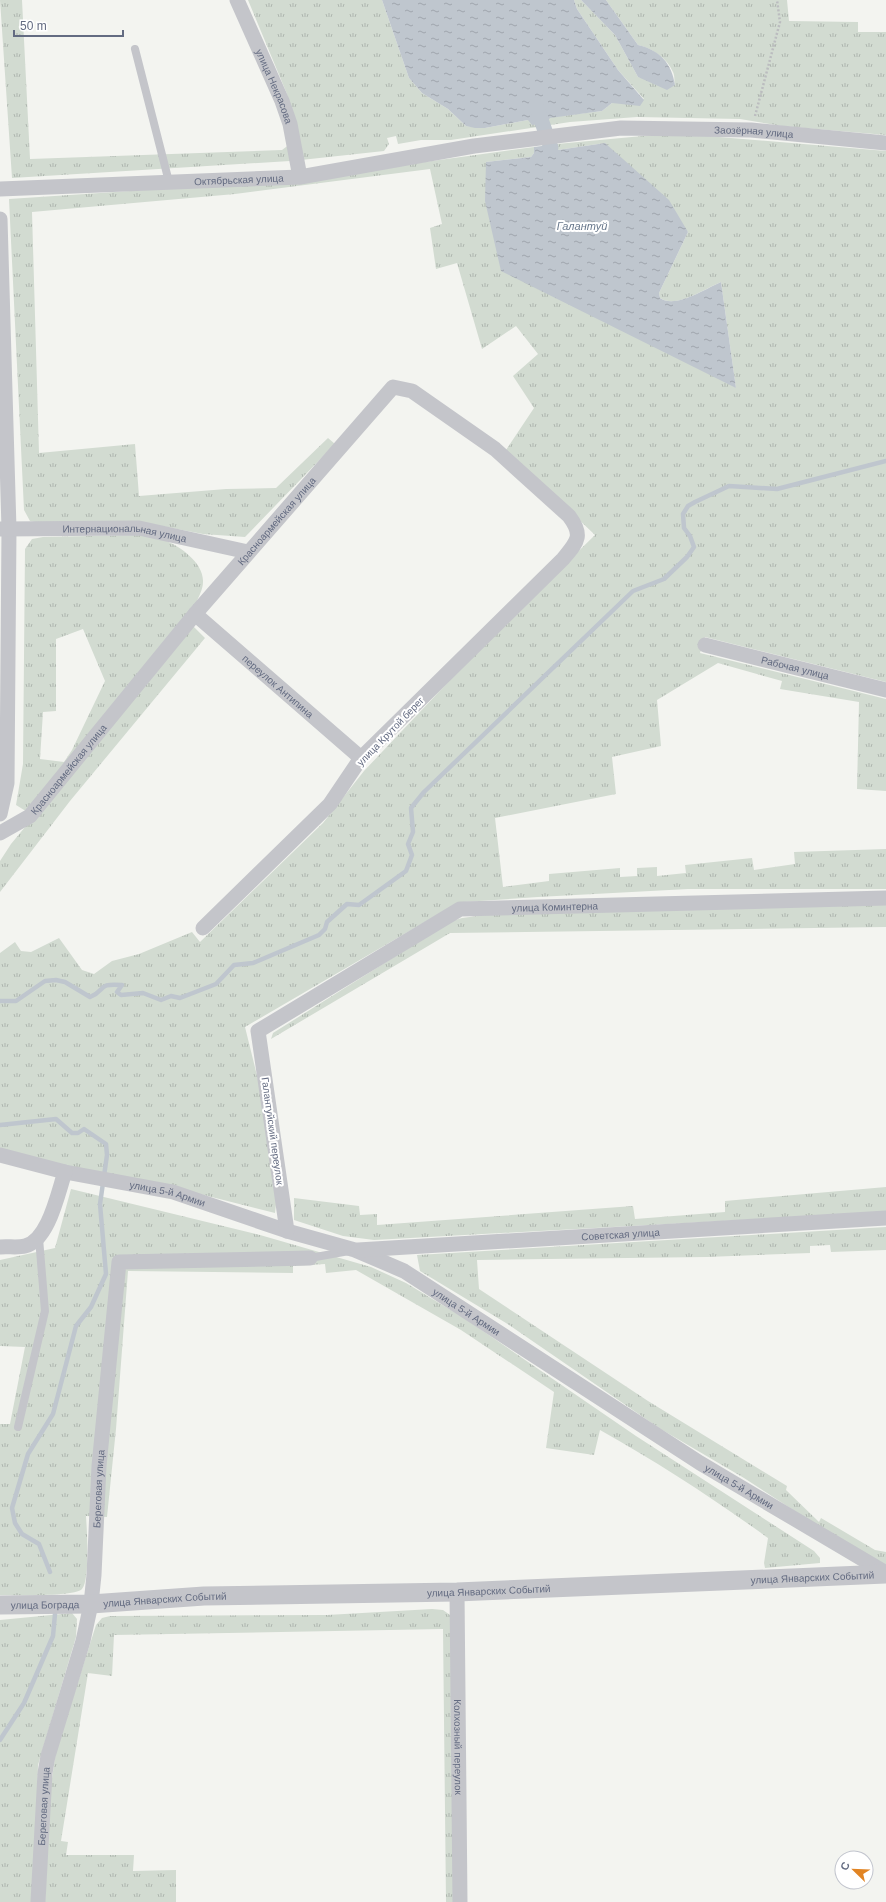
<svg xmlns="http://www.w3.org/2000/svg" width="886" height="1902" font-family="Arial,sans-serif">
<defs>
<pattern id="grass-tufts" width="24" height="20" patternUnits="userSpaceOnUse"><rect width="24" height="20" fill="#d2dbd1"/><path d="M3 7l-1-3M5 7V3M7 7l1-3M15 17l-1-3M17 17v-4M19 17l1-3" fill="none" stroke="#aeb6af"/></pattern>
<pattern id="water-ripples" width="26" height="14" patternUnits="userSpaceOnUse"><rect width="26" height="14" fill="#bfc6ce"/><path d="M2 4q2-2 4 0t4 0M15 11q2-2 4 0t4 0" fill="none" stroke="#9fa5ad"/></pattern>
</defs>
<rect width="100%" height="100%" fill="#f3f4f0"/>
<path fill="url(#grass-tufts)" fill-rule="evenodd" d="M0,0H22L30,159L282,150L290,144V161L12,178Z
M248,0H382L409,78L422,93L448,109L466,126L485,128L528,120L602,111L612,103L644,99L618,70L577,9L574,0H581L615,35L638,77L675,85C674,81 675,76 673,72C667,58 652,48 638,45L606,0H787L789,21L858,22V32H886V135L782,126L740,119L637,117L570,122L451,140H421L398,144L396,136L387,138L389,144L384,151L301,160L287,94Z
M664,134L707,136L886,151V682L705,637L700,653L886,699V791L857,789L859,702L780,689L782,681L718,663L657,700L661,746L612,757L616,794L495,818L503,887L549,881V874L620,868V877L637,876V868L657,867V876L686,873L685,865L752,858L754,870L795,864L794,852L886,849V889H688L538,897L464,902L442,912L245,1027L263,1100L278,1187L275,1213L188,1191L67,1167L0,1150V953L15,942L21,951L31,952L59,938L82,970L94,974L112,961L139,954L192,932L200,942L323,823L364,771L489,639L595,535L506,450L534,408L513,376L538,354L516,326L482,349L457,263L436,269L430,228L442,224L430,169L235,194L32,212L39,453L135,444L139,496L226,489L276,488L328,438L335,444L245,537L203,534L141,522H35L30,521L24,510L9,199L206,186L330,175L534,147V153L531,157L486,162L736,388L721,282C704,289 676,309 660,298L659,293L688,232L605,143L558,150L557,144Z
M139,535C147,536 157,537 164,540C180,546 204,563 203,582C203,589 199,596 196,603L29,813L16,805L23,764L25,549L32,539L43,537ZM83,629L105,681L72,750L64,762L40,759L43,712L56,711V639Z
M192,625L205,638L70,801L0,892V861L11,844Z
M886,899V927L450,933L271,1039L273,1033L434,932L445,923L462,918L531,909Z
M886,1187V1212L374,1240L343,1236L294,1220V1198L359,1206L360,1215L377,1214V1225L633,1206L635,1219L725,1212V1201Z
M71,1189L260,1235L371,1267L406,1283L464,1318L636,1436L814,1551L820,1558V1563L765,1568L764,1563L768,1538C714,1499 659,1463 600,1430L594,1455L546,1448L554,1392L461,1330L356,1270L326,1273L325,1264L293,1266V1273L128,1271L116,1429L107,1517L86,1516C87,1530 90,1580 82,1589C75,1597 14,1595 0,1595V1424H10L25,1347L0,1346V1260L55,1248Z
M886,1227V1250L831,1252L830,1245L810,1246V1253L707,1257L477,1260L479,1289L648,1401L787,1486L786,1490L819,1522L821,1518L875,1550L886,1552V1565L821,1528L744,1478L659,1428L506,1323L420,1271L417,1255Z
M432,1609L443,1610L450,1615L457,1902H446L443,1629L114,1635L112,1676L88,1673L61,1841L68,1842L66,1855H134L133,1871L176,1870V1902H45L50,1792L56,1751L96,1625L102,1618L110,1616L327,1615Z
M72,1613L77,1619L76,1637L38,1765L34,1902H0V1620Z"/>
<path fill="url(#water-ripples)" d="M382,0H574L577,9L618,70L644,100L640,106L612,103L602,111L550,118L546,123L532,125L528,120L485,128H475L466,126L448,109L422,93L409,78Z
M581,0H606L638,45C660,50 672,64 675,85L667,90L638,77L615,35Z
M605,143L669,200L688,232L659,293L660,298C675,309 705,289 721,282L736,388L501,271L485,201L486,162L531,157L534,153V147L557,144L558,150Z"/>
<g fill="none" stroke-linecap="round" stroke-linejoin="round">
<path stroke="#bfc6ce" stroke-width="4.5" d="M0,1001H16L45,981L56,980L65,982L90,997C107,990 96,983 122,985L117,992L121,995L143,993L161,1000L171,996L180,998L216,984L234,965L253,963L319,935L325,929L327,922L347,904L359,905L406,871L412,855L408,844L413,832L411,808L424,792L633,591L664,579L687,557L694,547L690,536L684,528L683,514L688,506L695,502L729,486L777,489L886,461
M0,1125L56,1119L72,1133H78L84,1129L106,1144L107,1155L100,1204L106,1274L91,1307L76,1326L53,1414L28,1454L12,1508L15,1523L22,1534L39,1544L50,1572
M0,1740L24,1703L53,1636L55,1614"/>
<path stroke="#bfc6ce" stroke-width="15" d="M536,105L551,148"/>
<path stroke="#bbbcbf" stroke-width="2.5" stroke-dasharray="2 2" stroke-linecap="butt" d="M755,116L780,22L777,0"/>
<path stroke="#c4c5ca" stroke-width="8" d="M135,49L169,182
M310,1258L349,1251
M18,1427L45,1311L39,1238"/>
<g stroke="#c4c5ca" stroke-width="15">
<path id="s1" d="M237,0L282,101L290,124L300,177"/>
<path id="s2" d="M0,189L300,177L474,146L621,128L751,130L886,143"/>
<path d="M0,219L9,529L7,783L0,814"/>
<path id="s3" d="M0,529L139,528L248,552"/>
<path id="s4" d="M195,614L361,758"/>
<path id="s5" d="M705,645L886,690"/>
<path id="s6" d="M0,833L30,816L195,614L393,387L412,391L495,449L569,516C584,536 577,542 563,559L361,758L330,804L203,928"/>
<path id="s7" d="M0,1155L65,1172L173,1192L287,1231L355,1250L404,1271L700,1463L886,1573"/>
<path id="s8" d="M287,1231L258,1031L460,909L886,898"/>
<path d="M0,1247C8,1246 17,1248 25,1246C49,1240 58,1192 65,1172"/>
<path id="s9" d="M358,1250L886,1218"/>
<path id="s10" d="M457,1592L460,1902"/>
<path id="s11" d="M38,1902L45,1773L48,1756L83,1641L91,1604L94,1575L99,1466L119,1262L310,1258"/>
</g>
<path stroke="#c4c5ca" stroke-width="19" id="s12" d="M0,1605L91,1604L204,1596L457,1592L886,1574"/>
</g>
<g text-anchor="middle" stroke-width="4" stroke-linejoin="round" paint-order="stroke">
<g font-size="10" fill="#636b81" stroke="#fff">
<text dy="4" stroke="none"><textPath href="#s1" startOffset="94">улица Некрасова</textPath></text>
<text dy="4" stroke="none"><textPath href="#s2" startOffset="758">Заозёрная улица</textPath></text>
<text dy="4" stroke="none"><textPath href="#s2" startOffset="239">Октябрьская улица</textPath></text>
<text dy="4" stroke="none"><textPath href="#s6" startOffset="419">Красноармейская улица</textPath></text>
<text dy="4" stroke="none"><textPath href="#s3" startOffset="125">Интернациональная улица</textPath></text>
<text dy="4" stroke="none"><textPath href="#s5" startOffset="93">Рабочая улица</textPath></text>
<text dy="4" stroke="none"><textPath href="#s4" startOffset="110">переулок Антипина</textPath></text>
<text transform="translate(390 731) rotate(-46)" y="4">улица Крутой берег</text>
<text dy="4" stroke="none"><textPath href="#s6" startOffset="95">Красноармейская улица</textPath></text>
<text dy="4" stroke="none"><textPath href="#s8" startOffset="533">улица Коминтерна</textPath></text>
<text transform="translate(273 1131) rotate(82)" y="4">Галантуйский переулок</text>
<text dy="4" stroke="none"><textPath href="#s7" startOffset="172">улица 5-й Армии</textPath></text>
<text dy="4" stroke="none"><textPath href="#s9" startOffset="263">Советская улица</textPath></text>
<text dy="4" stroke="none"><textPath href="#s7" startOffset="496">улица 5-й Армии</textPath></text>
<text dy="4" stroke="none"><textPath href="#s7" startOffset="820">улица 5-й Армии</textPath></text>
<text dy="4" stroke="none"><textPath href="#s11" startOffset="420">Береговая улица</textPath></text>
<text dy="4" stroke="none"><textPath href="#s12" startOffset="813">улица Январских Событий</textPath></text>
<text dy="4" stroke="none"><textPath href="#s12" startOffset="489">улица Январских Событий</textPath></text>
<text dy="4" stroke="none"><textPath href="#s12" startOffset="165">улица Январских Событий</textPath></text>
<text dy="4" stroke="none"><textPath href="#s12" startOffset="45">улица Бограда</textPath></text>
<text dy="4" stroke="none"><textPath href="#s10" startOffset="155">Колхозный переулок</textPath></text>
<text dy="4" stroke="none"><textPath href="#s11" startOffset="96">Береговая улица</textPath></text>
</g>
<g font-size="11" font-style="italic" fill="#68788c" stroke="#fff">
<text x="582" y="230">Галантуй</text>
</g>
</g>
<g transform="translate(854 1870) rotate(293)"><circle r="19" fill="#ffffff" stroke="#c1c4cd"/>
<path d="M0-3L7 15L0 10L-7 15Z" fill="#e18423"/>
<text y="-6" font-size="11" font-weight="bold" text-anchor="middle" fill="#636b81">С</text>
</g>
<path d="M14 30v6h109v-6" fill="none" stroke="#636b81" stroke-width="2"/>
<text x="20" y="30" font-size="12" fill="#636b81" stroke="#ffffff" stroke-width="3" paint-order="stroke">50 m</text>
</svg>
